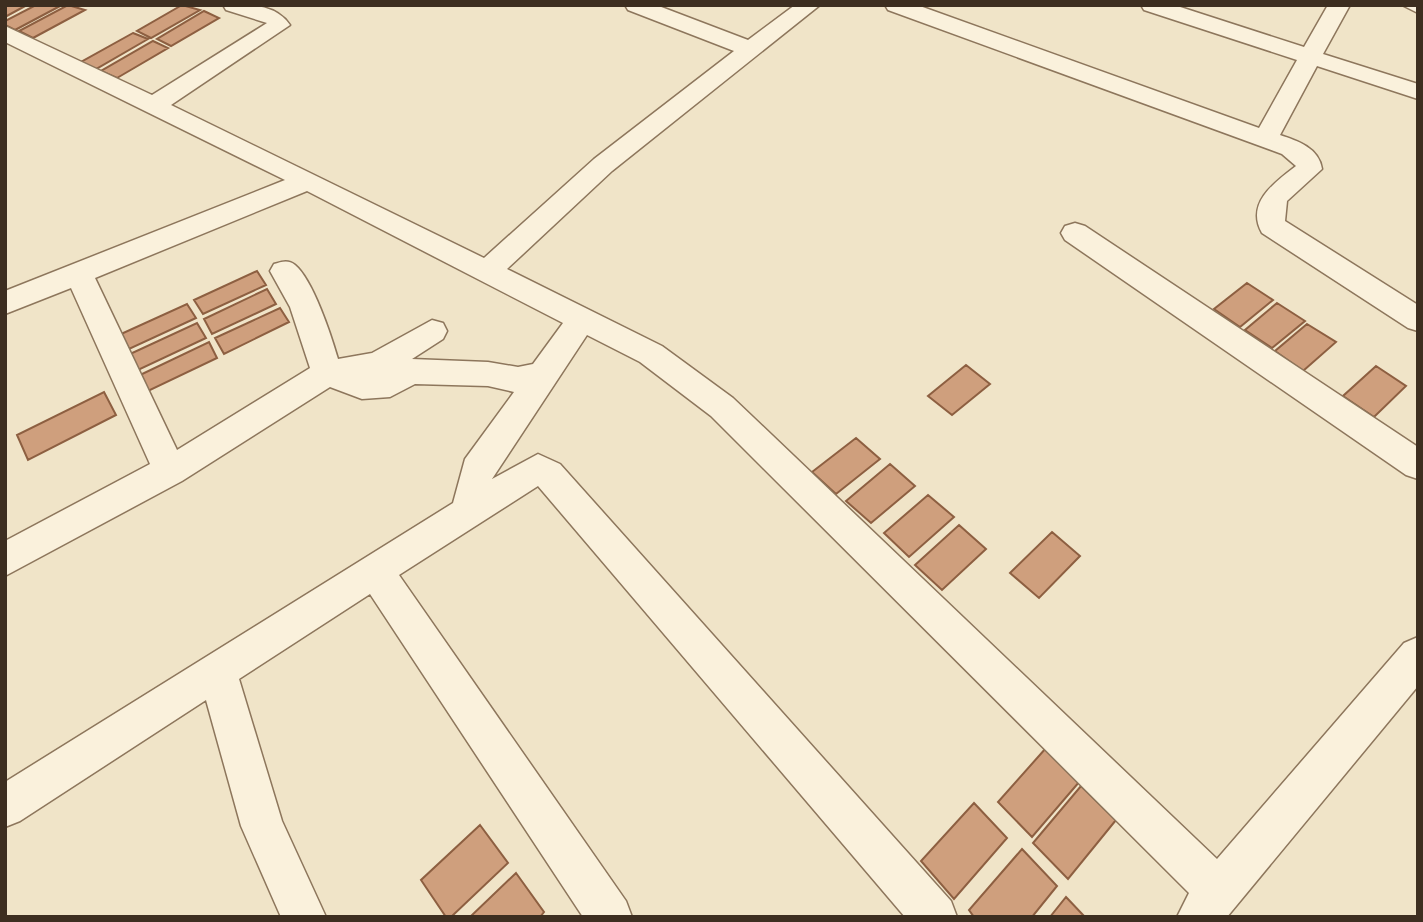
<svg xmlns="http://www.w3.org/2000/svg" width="1423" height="922" font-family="'Crimson Pro',serif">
<rect width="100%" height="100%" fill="#f0e4c8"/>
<path fill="#cf9f7d" stroke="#8d5f41" stroke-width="2" d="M5,5H27L5,17Z
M36,5H62L15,30L5,25V21Z
M68,5L85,10L33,38L19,31Z
M182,5L200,10L151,38L137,31Z
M204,11L219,18L171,46L157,39Z
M133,33L148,39L96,69L81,62Z
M153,41L168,48L117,78L101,71Z
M257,271L266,285L203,314L194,300Z
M1247,283L1273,300L1240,327L1214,309Z
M267,289L276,304L212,334L204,319Z
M1277,303L1305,321L1272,348L1245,330Z
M187,304L196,318L129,349L121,334Z
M280,308L289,322L224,354L215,338Z
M197,323L206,338L138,370L130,354Z
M1307,324L1336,342L1303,371L1275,351Z
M209,342L217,358L148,391L140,375Z
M966,365L990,384L952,415L928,396Z
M1376,366L1406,386L1374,417L1343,396Z
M104,392L116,415L28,460L17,435Z
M856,438L880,459L836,494L812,472Z
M890,464L915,486L871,523L846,501Z
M928,495L954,517L909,557L884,533Z
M959,525L986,549L942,590L915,565Z
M1052,532L1080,556L1039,598L1010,573Z
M1046,748L1080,781L1032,837L998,802Z
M1081,786L1116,820L1068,879L1033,843Z
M974,803L1007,838L954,899L921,861Z
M480,825L508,863L451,917H446L421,880Z
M1022,849L1057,886L1032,917H974L969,910Z
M516,873L544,912L540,917H470Z
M1066,897L1085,917H1050Z"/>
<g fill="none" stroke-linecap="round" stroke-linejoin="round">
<g stroke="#8d765c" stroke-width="3">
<path id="street" d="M223,5C248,5 275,3 290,25L171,105L484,258L594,159L734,51L628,10L625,5H656L748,40L795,5H820L612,171L507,269L662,346L733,398L1217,859L1404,643L1418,637V686L1227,917H1177L1189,893L711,416L640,362L587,335L492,479L538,454L560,464L951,901L957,917H905L538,486L399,575L626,901L632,917H583L370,594L239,679L282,821L326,917H281L241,826L206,700L20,821L5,827V782L453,503L465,459L514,392L488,386L415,384L390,397L362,399L330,387L182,481L5,576V541L150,464L71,288L5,314V291L285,180L5,42V26L152,95L267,23L226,10ZM307,191L563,323L533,364L518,367L488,362L412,359L443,339L447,331L443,323L432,320L372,353L338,359C331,335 313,280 295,265C288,259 281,262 274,264L270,271L290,307L310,368L177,450L95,278Z
M885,5H917L1259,128L1297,60L1144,10L1141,5H1174L1304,47L1328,5H1350L1323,54L1418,84V99L1317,66L1280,135C1298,141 1319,148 1322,169L1287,201L1285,221L1418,305V331L1408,328L1262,233C1245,203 1275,182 1296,166L1282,154L888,10Z
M1402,5H1418V13Z
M1075,223L1085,226L1418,447V479L1406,475L1065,240L1061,233L1065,226Z"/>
</g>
<use href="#street" fill="#faf1dc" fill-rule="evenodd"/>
</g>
<rect width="1423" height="922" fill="none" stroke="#3d2e20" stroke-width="14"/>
</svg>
